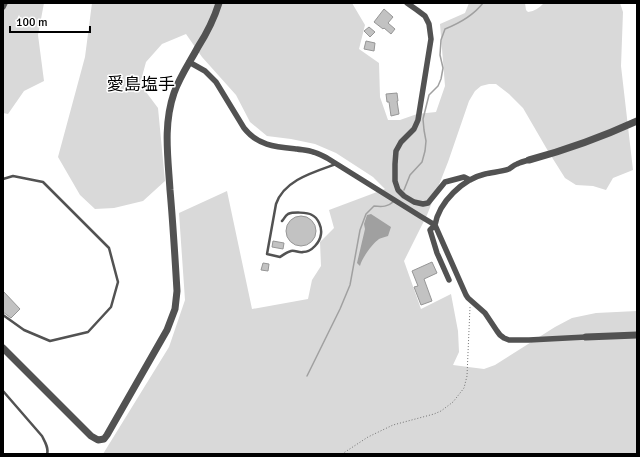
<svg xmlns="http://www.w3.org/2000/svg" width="640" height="457" font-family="Signika,'Noto Sans JP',sans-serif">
<rect width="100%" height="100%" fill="#fff"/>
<path fill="#d9d9d9" d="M3,3H44L38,35L44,81L24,91L8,114L3,113Z
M92,3H352L365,25L359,49L379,63L380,97L388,120H400L417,114L436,112L445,86L440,24L465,13L469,3H525L526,10L528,12C535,11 539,8 544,3H620L623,12L621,66L633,170L613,178L606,190L593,186L576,185L565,178L548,151L523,108L509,94L496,84H489L481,86L475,91L469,101L448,162L427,215L404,261L421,309L451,294L458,331L459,352L453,365L484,369L495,365L555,327L572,318L596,313L637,311V454H103L169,347L185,300L179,213L227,191L252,309L308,299L312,280L321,266L320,242L334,228L329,210L385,189L373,177L336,153L315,144L291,139L267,136L250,122L236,95L202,57L186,34L162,44L146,62L140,84L158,108L165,181L143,201L114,208L95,209L80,195L58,157L85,57Z"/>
<path fill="#a0a0a0" d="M371,214L391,227L388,236C385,237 381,238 379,239C372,244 362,258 360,266L357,263L365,229L364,224L367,215Z"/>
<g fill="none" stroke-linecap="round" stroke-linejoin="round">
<path stroke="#a0a0a0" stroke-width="1.5" d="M404,190L410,175L422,162L425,151L426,141L424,130L423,119L429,95L438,86L441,79L443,68L440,55L441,40L445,29C460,23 473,16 483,3
M307,376L340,309L350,285L360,230L366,214L374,206C382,207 388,207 394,201"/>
</g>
<path fill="#c2c2c2" stroke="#969696" d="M384,9L393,17L388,23L395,29L391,34L384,28L383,29L374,22Z
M369,27L375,32L370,37L364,31Z
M366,41L375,43L374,51L364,49Z
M397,93L398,101H397L399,114L391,116L389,102H387L386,94Z
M286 231a15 15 0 1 1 30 0a15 15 0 1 1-30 0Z
M273,241L284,243L283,249L272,247Z
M432,262L437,273L424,279L432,301L421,305L414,287L418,286L412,271Z
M263,263L269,264L268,271L261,270Z
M3,291L20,309L11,318L3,312Z"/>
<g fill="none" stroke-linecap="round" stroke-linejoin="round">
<path stroke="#747474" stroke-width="1" stroke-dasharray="1 2" stroke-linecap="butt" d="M342,454L368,437L393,425L434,414L441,411L453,402L464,388L467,376L470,307"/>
<path stroke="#525252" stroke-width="2.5" d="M3,179L13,176L43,182L109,248L118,282L111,307L88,332L50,341L24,330L3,315
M282,221C284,219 285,216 288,214C293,212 307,212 312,215C318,218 322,227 321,234C320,242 312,252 303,252C299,253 295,250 291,251C287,252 283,255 280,257L267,254L276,204C284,180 314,172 336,164
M3,391L42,436C45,442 49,448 47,454"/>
<path stroke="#525252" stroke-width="5.5" d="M407,3L417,10L425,16L429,24L431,39L418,120L414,129L401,142L396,151L395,164V181L398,190L404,196L414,202L423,204L428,203L445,182L464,177L470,180
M3,7L5,3
M189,62L205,71L216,82L244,128C258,146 276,147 297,149C302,150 308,150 313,152C318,153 323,156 327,158L420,216L435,225
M529,160C525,161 521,162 517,164C514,165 512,167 509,169C501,172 492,172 485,174C463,179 439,202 435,225L466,295L468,298L485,313L497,331L500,335L504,338L509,340H529L586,337
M435,225L430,230L437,253L449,280"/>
<path stroke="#525252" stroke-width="7" d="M529,160C566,150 602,137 637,121
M586,337L637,335
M3,348L91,436L98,440L104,439L107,435L167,330L175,309L177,291C175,257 173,223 170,190C168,157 163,125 174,93C180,76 190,62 198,47C207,33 214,19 219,3"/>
</g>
<g text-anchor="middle" stroke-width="3" stroke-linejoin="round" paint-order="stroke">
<g font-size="17" fill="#000" stroke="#fff">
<text x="141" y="90">愛島塩手</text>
</g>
</g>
<rect width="640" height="457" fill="none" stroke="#000000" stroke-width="8"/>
<path d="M10 26v6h80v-6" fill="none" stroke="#000000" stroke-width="2"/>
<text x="16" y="26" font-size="12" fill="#000000" stroke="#ffffff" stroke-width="3" paint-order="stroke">100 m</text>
</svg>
